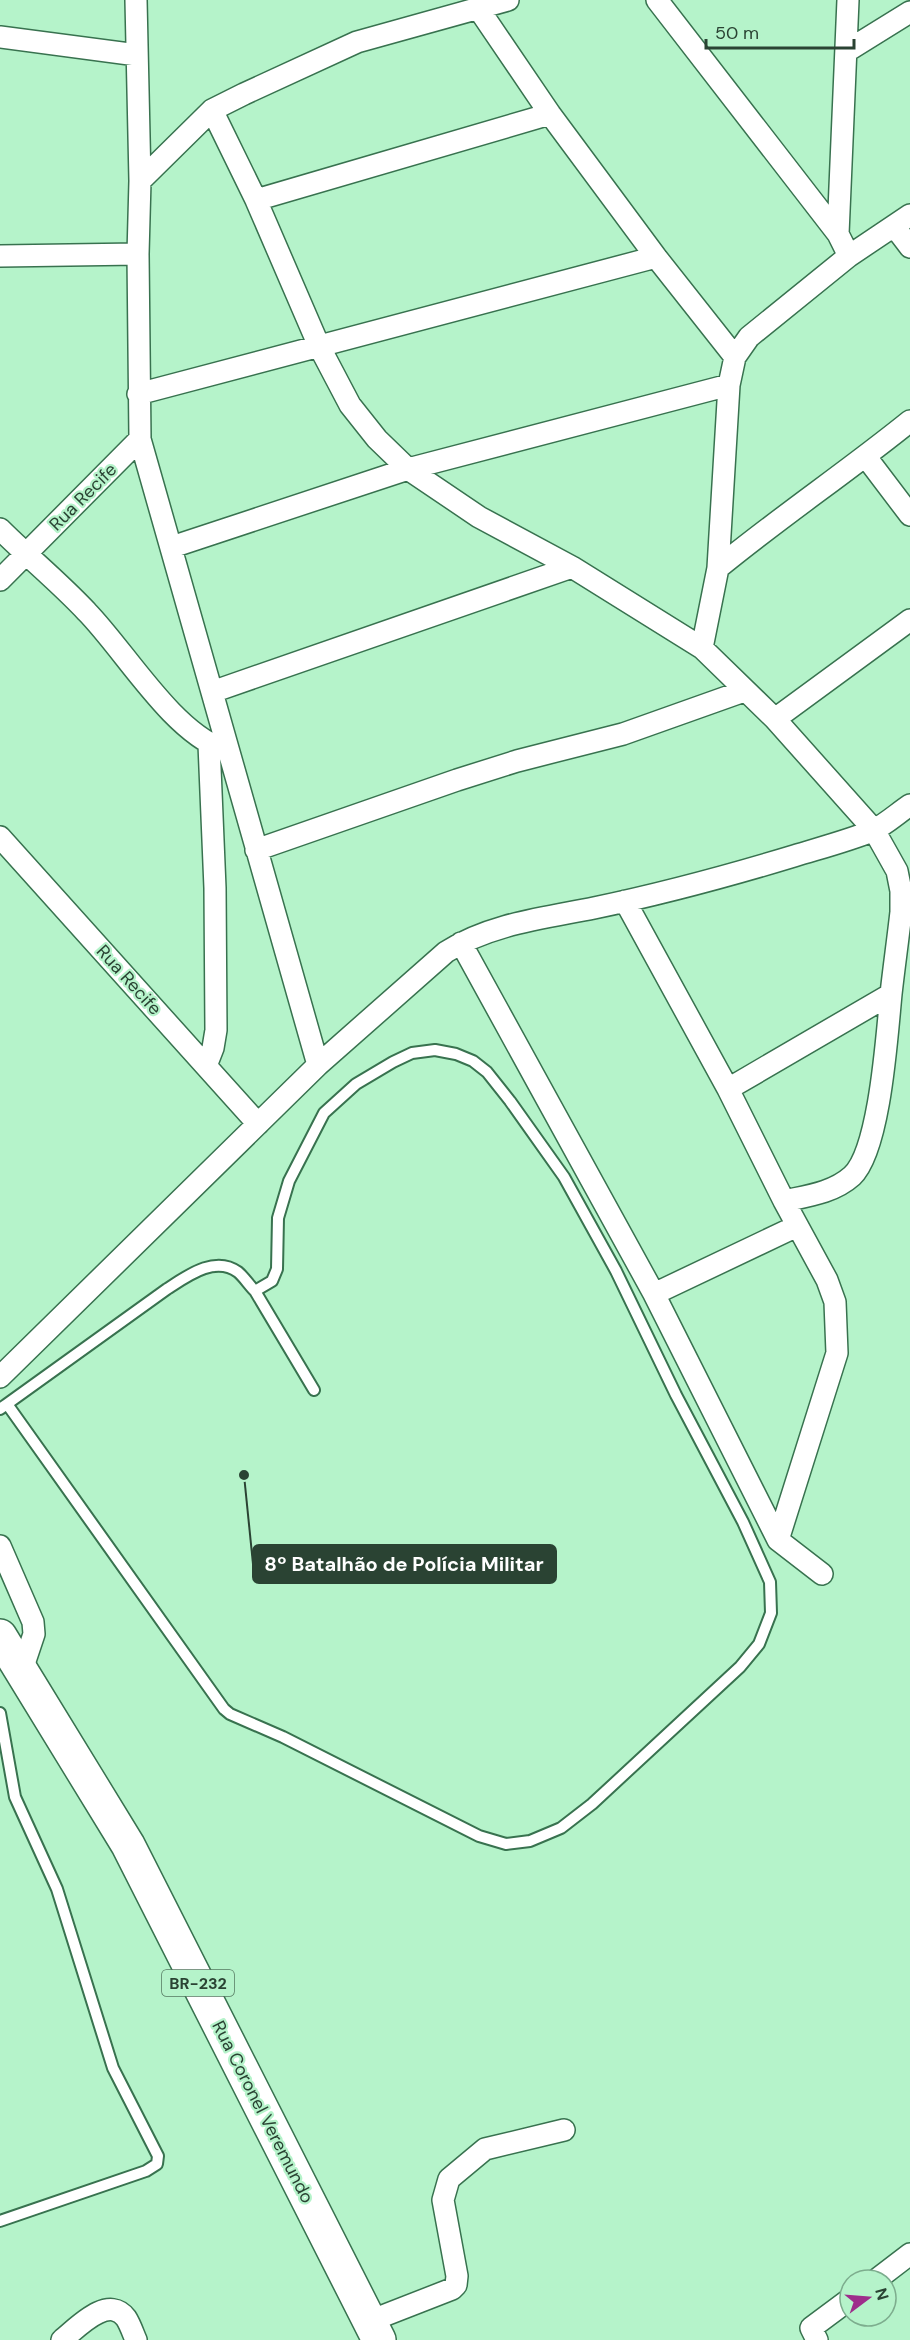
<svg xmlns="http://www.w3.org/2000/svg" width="910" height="2340" font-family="'DM Sans',sans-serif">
<rect width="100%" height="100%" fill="#b5f3ca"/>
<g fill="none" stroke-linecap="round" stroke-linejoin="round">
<g stroke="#38724f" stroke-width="14">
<path id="lane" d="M255,1291L314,1390
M0,1409L7,1404L167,1289C187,1276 215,1255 238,1272C244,1277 249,1285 255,1291L272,1281L277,1269L278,1218L289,1181L324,1113L356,1084L393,1062L412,1053L435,1050L456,1054L473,1061L487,1072L510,1101L564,1177L616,1271L676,1395L743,1522L770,1582L771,1613L759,1644L740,1667L592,1804L561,1828L530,1841L506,1844L479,1836L283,1737L230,1714L224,1709L7,1404
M0,1713L15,1797L57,1889L113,2068L158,2156L157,2164L146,2171L0,2221"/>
</g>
<g stroke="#38724f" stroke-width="24">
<path id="street" d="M136,0L140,181L138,254L140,439L318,1065
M657,0L838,234L849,256
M478,8L550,114L656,257L735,357
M0,37L137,55
M847,51L910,12
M212,110L256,200L319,346L350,405L377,439L408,469L479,517L572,567L702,648L775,719L874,830L897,871L901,891V912C898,939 894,967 891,994C887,1034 880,1150 852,1176C833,1193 807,1196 784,1201
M140,181L212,110L244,94L357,42L508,0
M256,200L550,114
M894,226L910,247
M838,234L848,0
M0,256L138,254
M138,394L656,257
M866,457L910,515
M0,529C28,557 60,583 87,612C125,651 171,730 222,749
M172,547L408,469L729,385
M718,568C780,517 847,472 910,421
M0,580L140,439
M702,648L718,568L729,385L735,357L749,337L849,256L910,215
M212,692L572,567
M775,719L910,620
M0,837L258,1124
M256,850L457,780L517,761L623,734L744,691
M625,901L728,1089L784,1201L827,1280L835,1302L837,1353L778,1540
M461,943L654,1294L778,1540L822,1574
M206,1066L213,1048L216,1030L215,888L209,744
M728,1089L891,994
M654,1294L797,1226
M0,1377L318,1065L446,952C490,924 544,918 594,908C661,894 728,876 794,856C820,848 847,841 872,831C885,825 898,813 910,805
M0,1546L33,1622L34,1634L22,1670
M876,2280L910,2254
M370,2321L452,2289L456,2285L457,2276L443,2200L449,2179L485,2149L564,2130
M62,2340C77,2328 108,2294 126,2318C130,2324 133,2333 136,2340
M817,2340L811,2328L850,2299"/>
</g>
<g stroke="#38724f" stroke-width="36">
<path id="highway" d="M0,1636L128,1845L379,2340"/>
</g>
<use href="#lane" stroke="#fff" stroke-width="10"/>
<use href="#street" stroke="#fff" stroke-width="21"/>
<use href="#highway" stroke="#fff" stroke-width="33"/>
</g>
<g text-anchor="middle" stroke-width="4.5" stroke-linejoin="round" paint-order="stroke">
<rect fill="#b5f3ca" stroke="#547860" stroke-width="1.5" x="162" y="1970" width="72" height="26" rx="4.5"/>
<g font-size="16" font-weight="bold" fill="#2a4333">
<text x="198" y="1989">BR-232</text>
</g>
<g font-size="18" fill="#2a4333" stroke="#b5f3ca">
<text transform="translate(83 497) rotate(-45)" y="6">Rua Recife</text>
<text transform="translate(129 980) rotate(48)" y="6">Rua Recife</text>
<text transform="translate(263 2112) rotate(63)" y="6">Rua Coronel Veremundo</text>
</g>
</g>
<path fill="none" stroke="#2a4333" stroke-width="2" d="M244 1475L253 1564"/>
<circle fill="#2a4333" stroke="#b5f3ca" stroke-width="2" cx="244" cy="1475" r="6"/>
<rect fill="#2a4333" stroke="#2a4333" stroke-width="2" x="253" y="1545" width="303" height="38" rx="6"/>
<g font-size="20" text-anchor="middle" font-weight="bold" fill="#fff">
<text x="404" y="1571">8º Batalhão de Polícia Militar</text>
</g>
<g transform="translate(868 2298) rotate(74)"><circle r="28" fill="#b5f3ca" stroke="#7dad8e" stroke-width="1.5"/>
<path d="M0-4.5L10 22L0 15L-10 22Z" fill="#9e2d8b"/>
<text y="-9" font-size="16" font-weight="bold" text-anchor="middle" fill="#2a4333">N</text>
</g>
<path d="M706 39v9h148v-9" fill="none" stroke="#2a4333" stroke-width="3"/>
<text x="715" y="39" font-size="18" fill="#2a4333" stroke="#b5f3ca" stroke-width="4.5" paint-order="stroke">50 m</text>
</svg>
